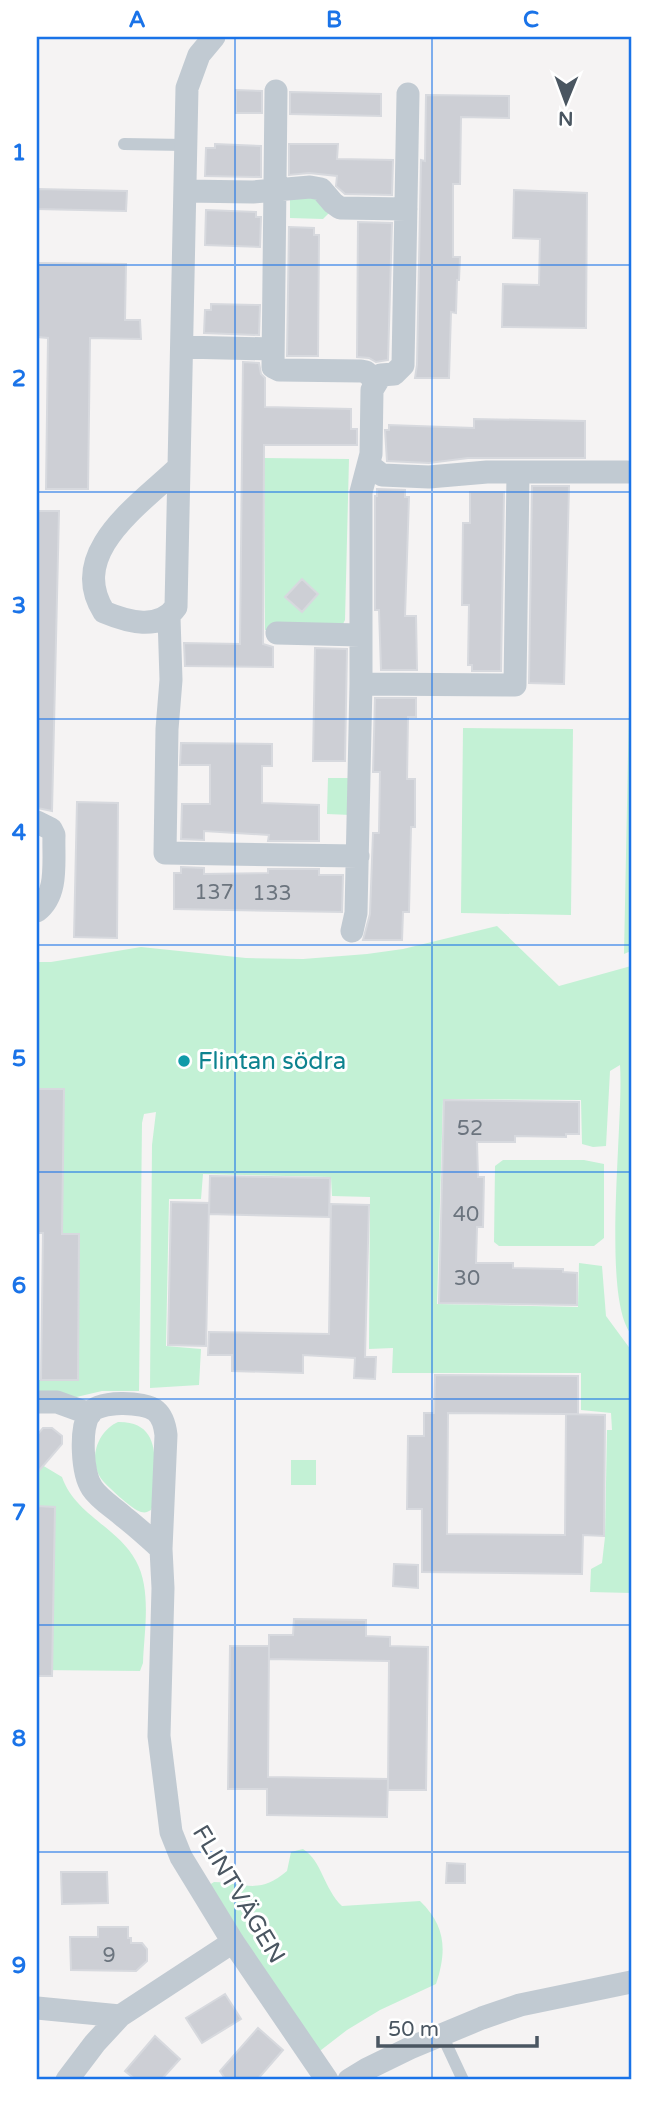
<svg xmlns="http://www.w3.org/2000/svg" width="668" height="2117" font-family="'Varela Round',sans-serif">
<rect width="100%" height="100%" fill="#f5f3f3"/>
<path fill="#c3f1d5" d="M290,193H316L331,211L323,219L290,218Z
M264,458L349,459L345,620L343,624L294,630H265Z
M631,606V951L624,954Z
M463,728L573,729L571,915L461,913Z
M328,778H351V815L327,814Z
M497,926L559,986L631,966V1334C601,1296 624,1121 620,1065L610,1071L606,1146L593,1147L582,1144L581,1100L443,1099L437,1304L578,1307L579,1263L602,1266L606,1316L631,1350V1593L590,1592L591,1569L602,1563L605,1537L607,1430H612L611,1413L581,1410V1373H392L393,1348L369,1349L370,1197L332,1196L331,1177L203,1174L201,1199H169L166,1346L201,1349L199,1385L150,1388L152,1145L156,1112L144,1114L142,1123L139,1391H102L68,1399L37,1396V1380H78L79,1234H62L63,1089H37V962H51L141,947L246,958L303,959L367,954L403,949Z
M503,1160H584L604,1164V1238L594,1246H499L494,1242L495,1166Z
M118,1422C167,1421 153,1472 153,1505L151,1510C147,1512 146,1513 141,1512C133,1510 104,1484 100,1477C88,1457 99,1430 118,1422Z
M291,1460H316V1485H291Z
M37,1462L62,1477C75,1515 118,1527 136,1561C152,1590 144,1632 143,1663L140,1671L37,1670V1651H52L55,1507L37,1506Z
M303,1849C322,1861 324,1889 342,1906L420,1901C446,1926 447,1951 436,1984L380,2010L347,2030L312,2057L201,1890L214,1882C246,1883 259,1895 287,1871L291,1852Z"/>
<path fill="#cdcfd5" stroke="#d7d9de" stroke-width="2" fill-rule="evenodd" d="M236,90L262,91V113H236Z
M290,92L381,94V116L290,114Z
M426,95L509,96V118L461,117L460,184H453V257H460L459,280H457L456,313L451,312L449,378H415L417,365L421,160L425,161Z
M215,144L261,146V177L205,176L206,148H215Z
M289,144H338L337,159L393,160L392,195L345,194L336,186L337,176L309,173L289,175Z
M37,189L127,191L126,211L37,209Z
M514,190L587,193L586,328L502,327L503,284L539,285L540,239L513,238Z
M206,210L256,212V217H261L260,247L205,245Z
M358,222L392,223L388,360L376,362L369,358L357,357Z
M289,227L314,228V235H319L318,356H287Z
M37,263L126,264L125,320H140L141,339L90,338L88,489H46L48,338L37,337Z
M211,304L260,305L259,335L204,333L205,310H211Z
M243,362L259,363L261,374L265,378V407L351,409V429H357V445H264L263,644L273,647V667L185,666L184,643L240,644Z
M474,419L585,421V458H468L429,463L387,461L385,430H389V425L474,428Z
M532,486H569L564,684L529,683Z
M377,489L405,490V497H409L405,616H416L417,670H381L379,610H375V496H377Z
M470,492H504L501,671H472V665H468L469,605H462L463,523H470Z
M37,511H59L52,811L37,808Z
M302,579L318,594L302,612L285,597Z
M315,648L347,649L345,761H313Z
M375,698H416V717H408L407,779H415V827H411L409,912H403L402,940H363L370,914L373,833H379L380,772H373Z
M181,743L272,744V766H262V803L319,805V841H268L269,835L204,831V840L181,839L182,804H210V765H180Z
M77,802L118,803L117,938L74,937Z
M181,867L204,868V874L268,873V869H319V875H343L342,912L174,909V873H181Z
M37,1089H64L62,1234H79L78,1380H41L43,1233H37Z
M444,1100L579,1102V1134H566V1137L515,1136V1142H477L478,1177H484L483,1227H477L476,1263H513V1268L559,1269H563V1272L577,1273V1305L439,1303Z
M210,1176L330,1178L329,1217L209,1214Z
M171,1202L209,1203L206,1346L168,1345Z
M331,1204L369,1205L365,1357H376L375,1379L354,1378L355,1358L303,1355V1373L232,1371V1355H208L209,1332L329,1334Z
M435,1375L578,1376V1414H566L605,1415L604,1536L583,1535L582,1574L422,1572V1509H407L408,1436H424V1413H434ZM448,1413L566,1414L565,1535L447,1534Z
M43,1428H52L62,1436V1444L37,1473V1435Z
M37,1506L55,1507L52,1676H37Z
M394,1564L418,1565V1588L393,1586Z
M294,1619L366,1620V1636L390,1637V1646L428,1647L426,1790H388L389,1661L269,1659V1635H293Z
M230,1646H269L268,1777L388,1779L387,1817L267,1815V1789H228Z
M447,1863L465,1864V1883H446Z
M61,1872H107L108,1903L62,1904Z
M98,1927H128V1938H131V1943H142L147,1949V1961L136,1971L71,1970L70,1937H98Z
M225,1994L241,2019L202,2043L186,2018Z
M258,2028L283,2050L257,2080H226L220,2071Z
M155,2036L180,2059L161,2080H136L125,2071Z"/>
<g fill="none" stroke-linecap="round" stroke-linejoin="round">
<path stroke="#c1cad2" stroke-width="12" d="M124,144L185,145
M442,2035L463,2080"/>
<path stroke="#c1cad2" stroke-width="23" d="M276,91L273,367L279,370L361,371L366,372L376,381
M185,191L253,192L310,187L321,189L333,203L340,208L406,209
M182,347L272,349
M369,465L382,475L429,477L487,472H627
M179,467L176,607C159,631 128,622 104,612C66,552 141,504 179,467L187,88L199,55L214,37
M169,617L171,680L167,729L165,853L358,856
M277,633L360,635
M361,684L515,685L518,473
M37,822L51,829L54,835C53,861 59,894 37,911
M352,931L356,913L361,684V492L371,454L372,390L381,375L394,374L403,365L408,94
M37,1402H57L90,1414
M161,1549C149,1538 137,1527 124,1517C114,1508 99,1499 92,1488C82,1473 80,1430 89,1414C98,1400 144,1401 156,1411C163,1417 165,1426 166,1435L161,1549L163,1588L159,1736L171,1832L181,1857L233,1942L327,2080
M37,2008L120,2016
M67,2080L95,2043L120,2016L233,1942
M349,2080L367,2069L410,2048L482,2018L520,2005L631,1982"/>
</g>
<path fill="none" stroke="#1a73e8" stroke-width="2" stroke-opacity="0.55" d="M235,37V2080M432,37V2080M37,265H631M37,492H631M37,719H631M37,945H631M37,1172H631M37,1399H631M37,1625H631M37,1852H631"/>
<circle fill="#0f9aa8" stroke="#fff" stroke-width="2.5" cx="184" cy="1061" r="7"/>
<g text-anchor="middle" stroke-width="6" stroke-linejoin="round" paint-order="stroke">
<g font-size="21" fill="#6b747e">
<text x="214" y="899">137</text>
<text x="272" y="900">133</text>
<text x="470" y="1135">52</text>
<text x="466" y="1221">40</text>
<text x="467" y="1285">30</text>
<text x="109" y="1962">9</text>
</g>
<g font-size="24" fill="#0d838f" stroke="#fff" text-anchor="start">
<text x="198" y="1069">Flintan södra</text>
</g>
<g font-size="24" fill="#4a5661" stroke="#fff">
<text transform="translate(239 1894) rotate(59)" y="8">FLINTVÄGEN</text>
</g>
</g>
<rect width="668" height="2117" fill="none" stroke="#ffffff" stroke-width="77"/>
<g transform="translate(566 102) rotate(181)" stroke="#ffffff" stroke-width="5" paint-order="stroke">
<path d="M0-5L12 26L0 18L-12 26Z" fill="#4a5661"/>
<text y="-10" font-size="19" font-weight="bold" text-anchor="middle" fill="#4a5661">N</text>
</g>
<path d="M378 2036v10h159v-10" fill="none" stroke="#4a5661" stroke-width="3.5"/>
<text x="388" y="2036" font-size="21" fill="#4a5661" stroke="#ffffff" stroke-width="5" paint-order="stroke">50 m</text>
<rect x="38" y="38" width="592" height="2040" fill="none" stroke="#1a73e8" stroke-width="2.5"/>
<g font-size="23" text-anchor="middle" font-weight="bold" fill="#1a73e8">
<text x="137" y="27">A</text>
<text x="334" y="27">B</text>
<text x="531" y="27">C</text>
<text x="19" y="160">1</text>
<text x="19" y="386">2</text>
<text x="19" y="613">3</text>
<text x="19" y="840">4</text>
<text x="19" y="1066">5</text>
<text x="19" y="1293">6</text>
<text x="19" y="1520">7</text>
<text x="19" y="1746">8</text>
<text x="19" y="1973">9</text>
</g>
</svg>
